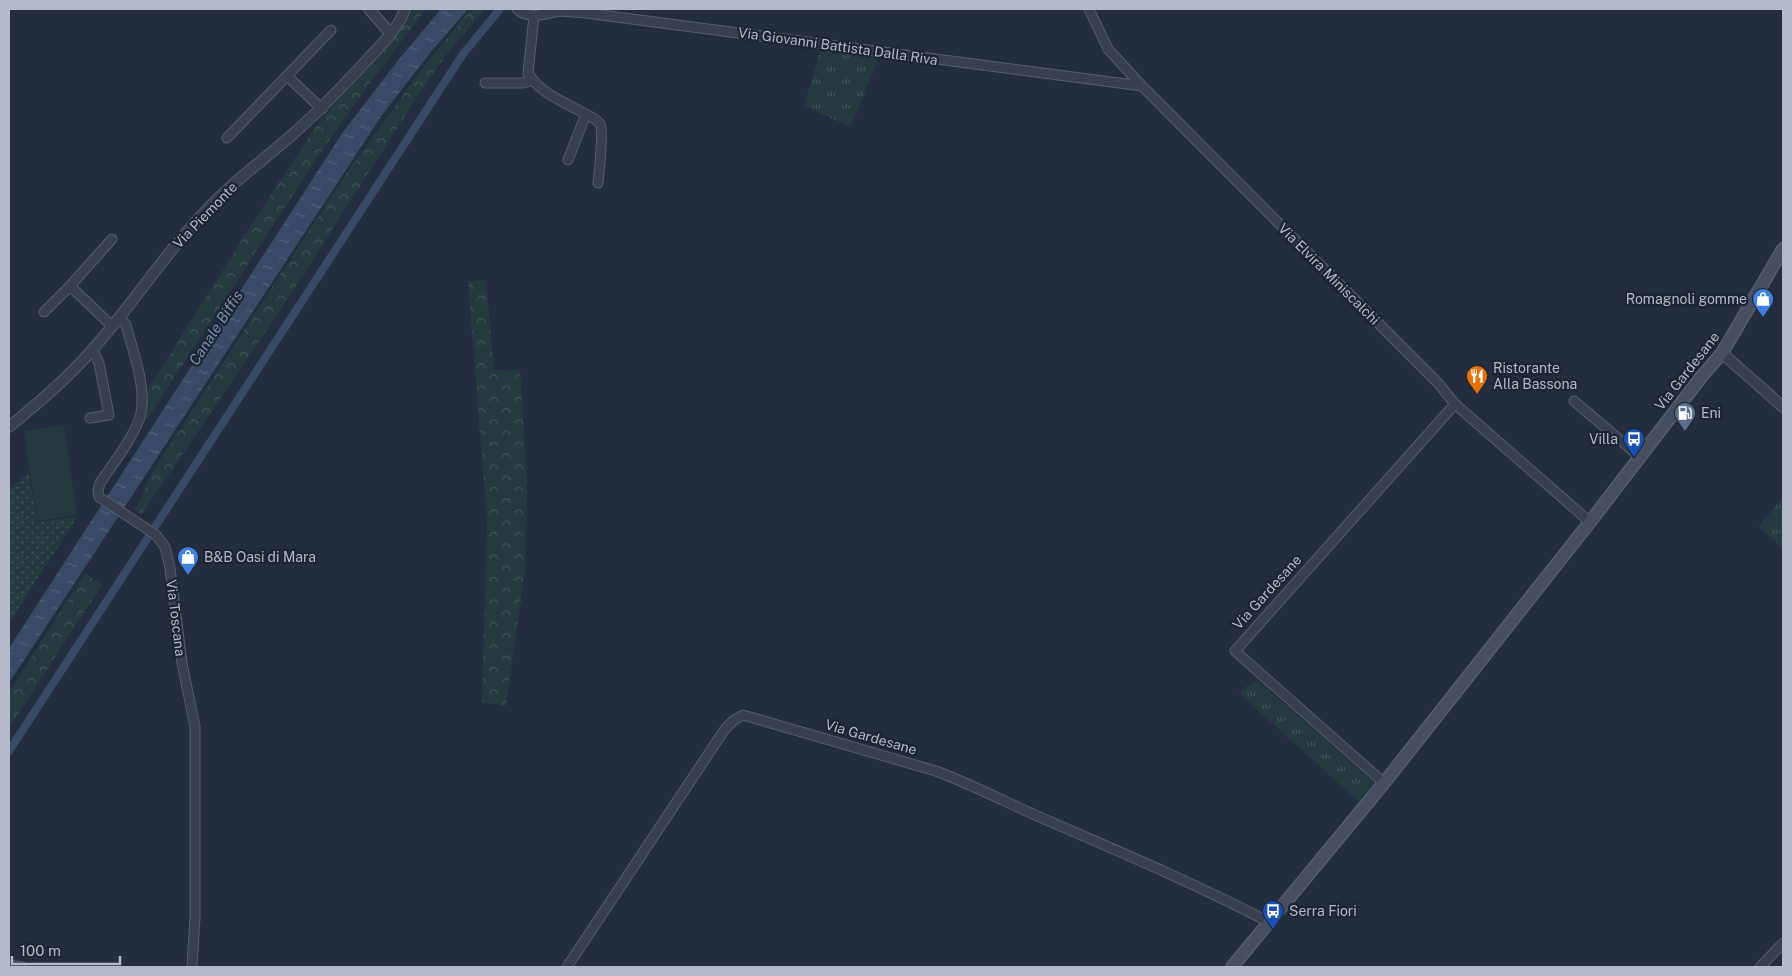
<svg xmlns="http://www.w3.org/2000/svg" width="1792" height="976" font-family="'Public Sans',sans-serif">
<defs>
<pattern id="grass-tufts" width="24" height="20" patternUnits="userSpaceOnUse" patternTransform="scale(1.25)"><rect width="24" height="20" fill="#26393e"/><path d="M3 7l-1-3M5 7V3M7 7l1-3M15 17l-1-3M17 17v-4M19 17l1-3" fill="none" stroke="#435458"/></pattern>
<pattern id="forest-crowns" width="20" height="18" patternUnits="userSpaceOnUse" patternTransform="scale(1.25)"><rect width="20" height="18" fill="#26393e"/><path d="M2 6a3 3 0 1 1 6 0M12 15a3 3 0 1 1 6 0" fill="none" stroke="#435458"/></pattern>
<pattern id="park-dots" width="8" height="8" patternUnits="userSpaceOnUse" patternTransform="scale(1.25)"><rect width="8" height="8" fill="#26393e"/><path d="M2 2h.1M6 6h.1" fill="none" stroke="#435458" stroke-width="1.8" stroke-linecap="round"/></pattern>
<pattern id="water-ripples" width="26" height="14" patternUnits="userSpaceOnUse" patternTransform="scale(1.25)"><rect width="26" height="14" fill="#3a4965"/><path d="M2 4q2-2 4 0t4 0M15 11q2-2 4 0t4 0" fill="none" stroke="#54617a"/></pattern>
</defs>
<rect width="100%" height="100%" fill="#242d3d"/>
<path fill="url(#grass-tufts)" d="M821,49L879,57L851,127L804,106Z
M1783,496V549L1759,527Z
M1257,680L1374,783L1359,802L1238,692Z"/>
<path fill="url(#forest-crowns)" d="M408,9H426L370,83L321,152L148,418L144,419L145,394L246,233L316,126L379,53Z
M471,9H485L446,55L412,105L284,305L142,514L135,511L152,472L345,175L418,74Z
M486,280L494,370H520L527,478L526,562L506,706L482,702L487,523L468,281Z
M85,573L102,585L9,728V692Z"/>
<path fill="url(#park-dots)" d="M29,473L37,522L77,517L10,622L9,619V488Z"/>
<path fill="#26393e" d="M64,425L77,515L37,521L24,431Z"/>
<path fill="url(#water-ripples)" d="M441,9H468L430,53L382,115L9,683V648L343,132L399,59Z"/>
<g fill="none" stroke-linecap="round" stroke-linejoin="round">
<path stroke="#3a4965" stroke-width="8" d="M9,751L463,54L500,9"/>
<g stroke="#565d6b" stroke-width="11">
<path id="minor" d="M517,9L522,13L534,16L561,11L586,13L1142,86
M1089,9L1108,49L1142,86L1438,383L1455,404L1590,522
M534,16L528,73C539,92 561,101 580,111C587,115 596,118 600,124C604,132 599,172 598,183
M287,76L322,109
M485,83H523L532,80
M227,138L331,30
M568,160L586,114
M70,286L112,326
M44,312L70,286L112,239
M120,317L126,325C133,352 146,384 141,413C137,433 112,465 100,483L98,490L99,497L156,535L165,547L170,568L182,663L195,727V917L192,967
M1574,401L1639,456
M90,418L109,415L99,363L93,350
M1384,783L1235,651L1455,404
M9,965L22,967
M567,967L725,729L734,720L743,715L936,771C976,786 1013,806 1051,822C1125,854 1198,885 1269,922
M1760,967L1783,943"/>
</g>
<g stroke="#565d6b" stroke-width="12">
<path id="tertiary" d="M369,9L390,33
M1722,353L1783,407
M9,427C38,403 67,379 92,350C131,307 162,257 202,215C229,185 262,161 292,135C319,111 343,86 367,60C381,45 399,28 405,9"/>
</g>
<g stroke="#565d6b" stroke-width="14">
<path id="secondary" d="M1232,967L1384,783L1590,522L1702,376L1722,353L1783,249"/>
</g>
<use href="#minor" stroke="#383f4d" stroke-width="9"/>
<use href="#tertiary" stroke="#383f4d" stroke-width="10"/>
<use href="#secondary" stroke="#464e60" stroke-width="11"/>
</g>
<defs>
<g id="shop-pin" transform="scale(1.125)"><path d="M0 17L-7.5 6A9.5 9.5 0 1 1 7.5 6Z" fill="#3f7fe0" stroke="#1d2432"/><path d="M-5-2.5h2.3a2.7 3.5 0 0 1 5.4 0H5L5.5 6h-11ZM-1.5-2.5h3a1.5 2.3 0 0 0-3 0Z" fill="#fff"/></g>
<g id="restaurant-pin" transform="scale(1.125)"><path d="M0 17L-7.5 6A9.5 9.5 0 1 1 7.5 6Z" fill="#e8710a" stroke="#1d2432"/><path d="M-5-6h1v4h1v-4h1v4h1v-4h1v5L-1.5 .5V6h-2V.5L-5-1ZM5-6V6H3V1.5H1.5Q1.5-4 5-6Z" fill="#fff"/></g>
<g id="fuel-pin" transform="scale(1.125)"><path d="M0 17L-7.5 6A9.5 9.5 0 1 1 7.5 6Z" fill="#5c6f8a" stroke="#1d2432"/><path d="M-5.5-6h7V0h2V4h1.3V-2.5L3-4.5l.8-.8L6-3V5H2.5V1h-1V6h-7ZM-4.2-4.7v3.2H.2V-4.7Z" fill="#fff"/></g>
<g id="bus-pin" transform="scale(1.125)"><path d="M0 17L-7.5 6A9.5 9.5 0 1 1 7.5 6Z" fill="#1a4fb4" stroke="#1d2432"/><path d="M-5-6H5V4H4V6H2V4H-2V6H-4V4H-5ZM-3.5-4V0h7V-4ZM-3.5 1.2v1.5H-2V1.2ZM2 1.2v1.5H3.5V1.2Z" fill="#fff"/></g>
</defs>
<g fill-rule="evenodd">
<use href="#shop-pin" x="1763" y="299"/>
<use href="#restaurant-pin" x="1477" y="376"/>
<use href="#fuel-pin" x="1685" y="413"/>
<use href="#bus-pin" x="1634" y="439"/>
<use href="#shop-pin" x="188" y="557"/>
<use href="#bus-pin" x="1273" y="911"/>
</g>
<g text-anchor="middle" stroke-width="4.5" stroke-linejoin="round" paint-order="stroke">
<g font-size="14" fill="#b4bac8" stroke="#1d2432">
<text transform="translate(838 46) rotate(8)" y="5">Via Giovanni Battista Dalla Riva</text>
<text transform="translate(205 215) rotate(-46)" y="5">Via Piemonte</text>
<text transform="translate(1329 274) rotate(45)" y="5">Via Elvira Miniscalchi</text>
<text transform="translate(1687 371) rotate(-52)" y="5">Via Gardesane</text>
<text transform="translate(1267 592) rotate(-48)" y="5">Via Gardesane</text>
<text transform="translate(176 618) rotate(83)" y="5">Via Toscana</text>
<text transform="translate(871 737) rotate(16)" y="5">Via Gardesane</text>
</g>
<g font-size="14" fill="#b4bac8" stroke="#1d2432" text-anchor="start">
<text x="1747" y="304" text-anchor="end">Romagnoli gomme</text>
<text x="1493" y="373">Ristorante<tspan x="1493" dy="16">Alla Bassona</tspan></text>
<text x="1701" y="418">Eni</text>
<text x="1618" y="444" text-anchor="end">Villa</text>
<text x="204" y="562">B&amp;B Oasi di Mara</text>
<text x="1289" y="916">Serra Fiori</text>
</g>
<g font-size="15" font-style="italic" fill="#7c8eaf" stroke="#1d2432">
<text transform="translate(216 328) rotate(-57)" y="5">Canale Biffis</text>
</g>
</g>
<rect width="1792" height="976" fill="none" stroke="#b4bac8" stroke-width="20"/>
<path d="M12 956v8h108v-8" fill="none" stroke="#b4bac8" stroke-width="2.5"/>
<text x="20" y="956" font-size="15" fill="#b4bac8" stroke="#1d2432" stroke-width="4" paint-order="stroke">100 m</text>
</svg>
